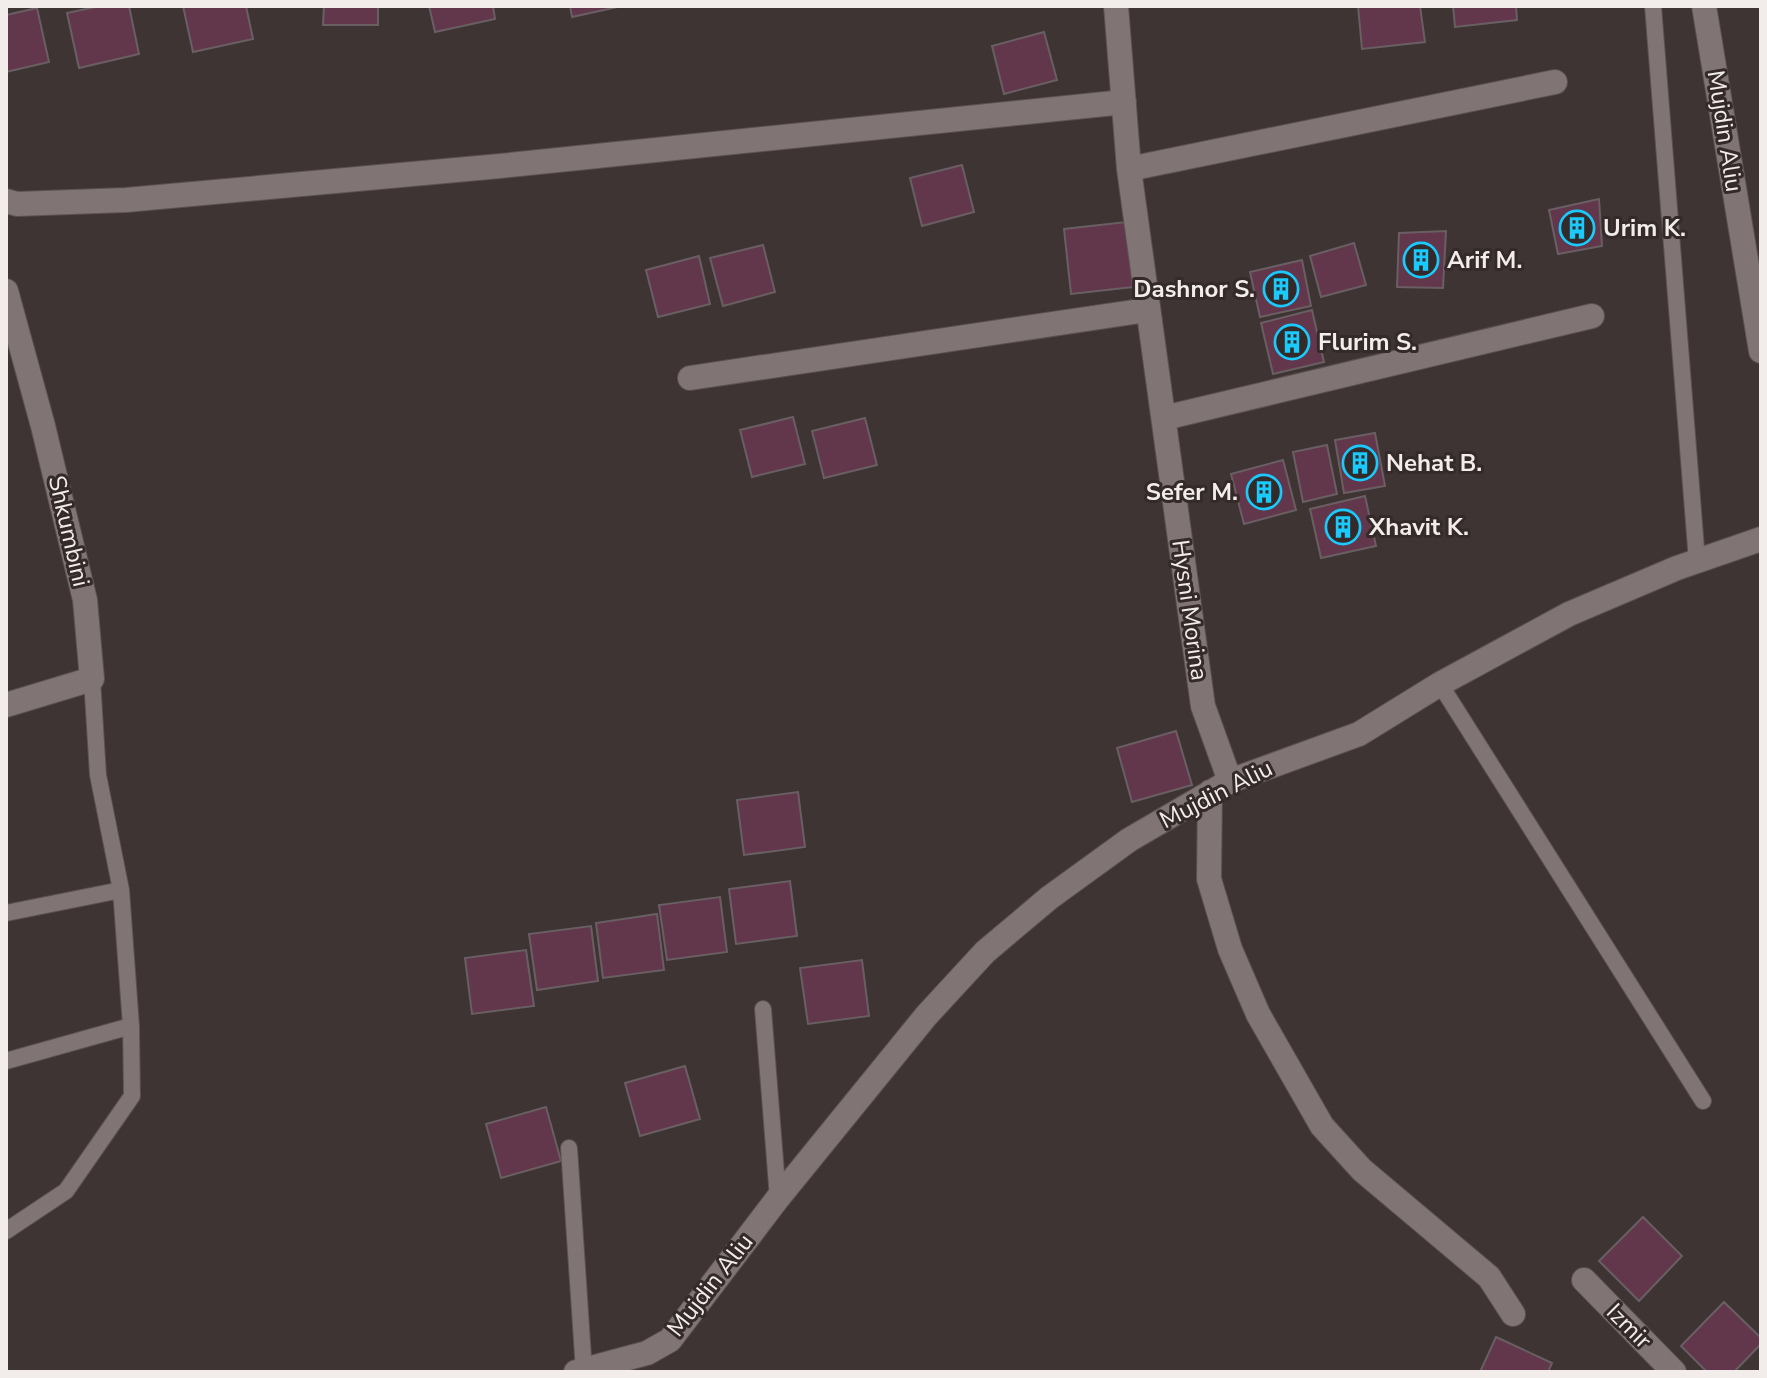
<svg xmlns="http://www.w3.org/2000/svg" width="1767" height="1378" font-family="'Nunito Sans',sans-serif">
<rect width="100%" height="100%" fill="#3d3433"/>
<path fill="#63374b" stroke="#695f63" stroke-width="2" d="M100,6H129L139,54L79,68L67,13Z
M183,6H246L253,39L193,52Z
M324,6H378V25H323Z
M429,6H493L495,19L435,32Z
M570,6H622L572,17Z
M1358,6H1420L1425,42L1362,49Z
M1453,6H1516L1517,20L1455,27Z
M37,8L49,62L6,72V15Z
M1044,32L1057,80L1004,94L992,46Z
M962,165L974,212L922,226L910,178Z
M1599,199L1602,246L1558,254L1549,210Z
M1126,222L1133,287L1071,294L1064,229Z
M1446,231L1443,288L1397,287L1399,233Z
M1354,243L1366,285L1321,297L1310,256Z
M763,245L775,292L723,306L710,258Z
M699,256L710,304L658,317L646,270Z
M1302,260L1311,306L1260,317L1250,272Z
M1312,310L1324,362L1273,374L1261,323Z
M793,417L805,464L752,477L740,430Z
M865,418L877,465L824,478L812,431Z
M1375,433L1385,486L1344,493L1335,440Z
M1327,445L1337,494L1303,502L1293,452Z
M1283,460L1296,510L1244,524L1231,474Z
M1365,496L1376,546L1321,558L1310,509Z
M1176,731L1192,785L1132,802L1117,748Z
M798,792L805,847L744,855L737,800Z
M790,881L797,936L736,944L729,889Z
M720,897L727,952L667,960L659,905Z
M657,914L664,970L603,978L596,923Z
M591,926L598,981L537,990L529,934Z
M526,950L534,1006L472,1014L465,958Z
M862,960L869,1016L808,1024L800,968Z
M685,1066L700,1119L640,1136L625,1083Z
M546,1107L561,1161L501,1178L486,1124Z
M1643,1217L1682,1256L1639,1301L1599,1261Z
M1724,1302L1761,1338V1344L1734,1372H1707L1681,1346Z
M1496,1337L1552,1363L1548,1372H1480Z"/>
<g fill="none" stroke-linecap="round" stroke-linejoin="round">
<g stroke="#5a5150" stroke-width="18">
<path id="service" d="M1653,6L1697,561
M1440,684L1703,1101
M6,913L121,890
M763,1009L778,1198
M6,1061L131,1026L121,890L98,775L92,679
M569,1148L584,1371
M6,1231L66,1191L132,1096L131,1026"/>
</g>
<g stroke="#5a5150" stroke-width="26">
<path id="minor" d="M1116,6L1129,169L1203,706L1230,781
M1704,6L1761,351
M1129,169L1555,82
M6,201L17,204L126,200L500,166L1124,102
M6,291L43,426L85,600L92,679L6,705
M690,378L1147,310
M1164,418L1592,316
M1210,792L1209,879L1230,949L1258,1014L1322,1126L1362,1170L1489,1277L1513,1314
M1584,1280L1674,1372
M576,1372L647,1353L670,1340L778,1198L926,1016L985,952L1049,898L1129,840L1230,781L1359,734L1440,684L1569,614L1677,568L1761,539"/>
</g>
<use href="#service" stroke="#807574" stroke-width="16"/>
<use href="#minor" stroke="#807574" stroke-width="24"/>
</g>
<defs>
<g id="building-ring" transform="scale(1.8)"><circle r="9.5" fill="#332a29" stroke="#1acafc" stroke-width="1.5"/><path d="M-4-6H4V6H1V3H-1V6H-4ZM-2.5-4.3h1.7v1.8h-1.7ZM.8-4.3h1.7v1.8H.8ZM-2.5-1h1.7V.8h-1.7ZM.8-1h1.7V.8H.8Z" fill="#1acafc"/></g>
</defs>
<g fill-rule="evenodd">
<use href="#building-ring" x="1577" y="228"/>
<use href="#building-ring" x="1421" y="260"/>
<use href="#building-ring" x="1281" y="289"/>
<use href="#building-ring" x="1292" y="342"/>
<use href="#building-ring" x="1360" y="463"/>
<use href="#building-ring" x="1264" y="492"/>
<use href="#building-ring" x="1343" y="527"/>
</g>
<g text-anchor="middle" stroke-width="6" stroke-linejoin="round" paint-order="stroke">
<g font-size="24" fill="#f2eceb" stroke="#332a29">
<text transform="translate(1725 131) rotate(81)" y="8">Mujdin Aliu</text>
<text transform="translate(69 531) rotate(77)" y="8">Shkumbini</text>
<text transform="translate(1190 610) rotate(82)" y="8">Hysni Morina</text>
<text transform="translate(1216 794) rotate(-27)" y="8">Mujdin Aliu</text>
<text transform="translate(710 1285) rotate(-52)" y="8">Mujdin Aliu</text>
<text transform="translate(1629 1326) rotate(45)" y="8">Izmir</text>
</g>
<g font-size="24" font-weight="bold" fill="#f2eceb" stroke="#332a29" text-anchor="start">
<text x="1603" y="236">Urim K.</text>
<text x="1447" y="268">Arif M.</text>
<text x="1255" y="297" text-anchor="end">Dashnor S.</text>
<text x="1318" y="350">Flurim S.</text>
<text x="1386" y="471">Nehat B.</text>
<text x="1238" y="500" text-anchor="end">Sefer M.</text>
<text x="1369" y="535">Xhavit K.</text>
</g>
</g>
<rect width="1767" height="1378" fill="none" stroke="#f2eceb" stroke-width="16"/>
</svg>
